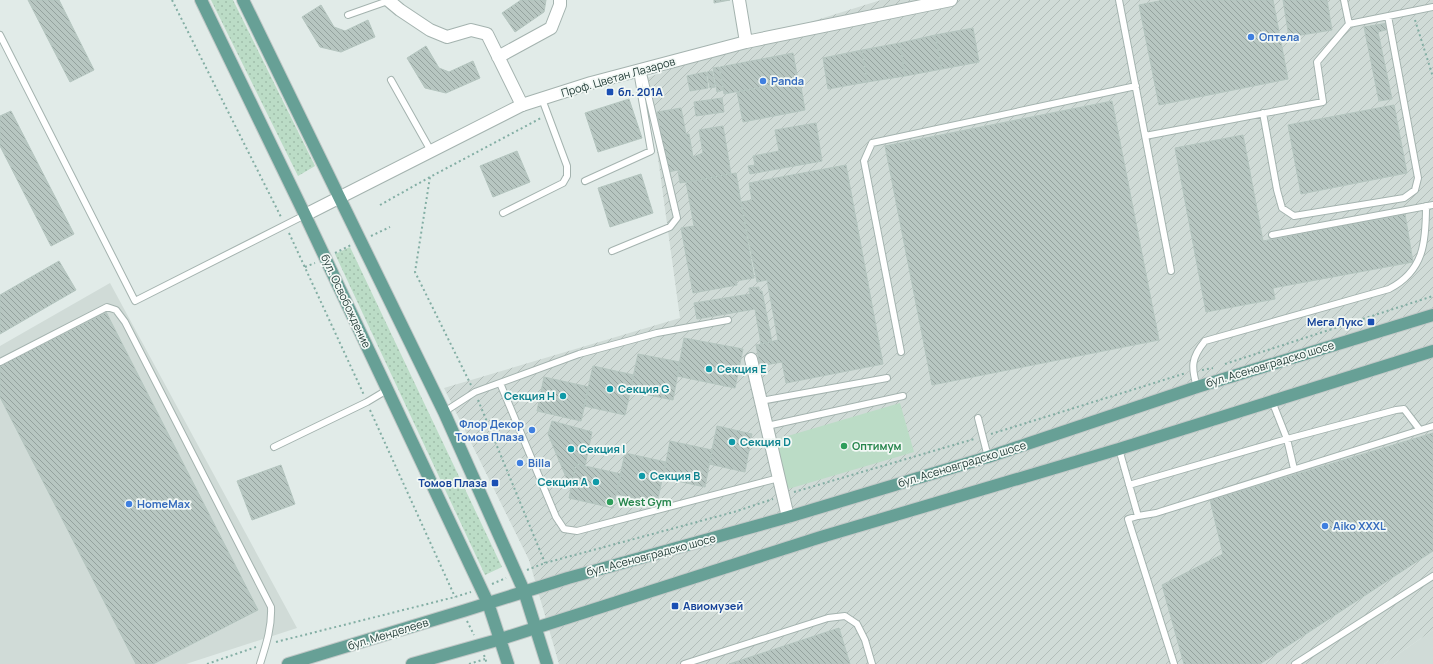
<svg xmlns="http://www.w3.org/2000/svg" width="1433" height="664" font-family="Manrope,sans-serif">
<defs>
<pattern id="industrial-furrows" width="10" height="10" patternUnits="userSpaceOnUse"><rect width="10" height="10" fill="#d0dbd7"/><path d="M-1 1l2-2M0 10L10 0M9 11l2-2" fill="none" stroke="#b2bdb9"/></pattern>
<pattern id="grass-dots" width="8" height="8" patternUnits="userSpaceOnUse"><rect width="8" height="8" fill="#bbdcc6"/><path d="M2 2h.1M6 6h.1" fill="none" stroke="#a0beab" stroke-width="1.8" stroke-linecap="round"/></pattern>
<pattern id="building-back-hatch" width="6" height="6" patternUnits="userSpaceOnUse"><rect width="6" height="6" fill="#b7c6c1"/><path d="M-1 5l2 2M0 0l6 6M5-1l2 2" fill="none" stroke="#94a29e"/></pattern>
</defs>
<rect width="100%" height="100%" fill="#e1ebe8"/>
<path fill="#d0dbd7" d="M110,283L297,628L186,664H0V346Z
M1433,630V664H1384Z"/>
<path fill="url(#industrial-furrows)" d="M881,0H1433V630L1384,664H559L529,560L444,388L680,318L647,78L714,52Z"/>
<path fill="url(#grass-dots)" d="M211,0H233L315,166L298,176Z
M350,247L502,567L485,575L335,254Z"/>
<path fill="#bbdcc6" d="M900,403L914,452L788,489L774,440Z"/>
<path fill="url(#building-back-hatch)" stroke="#b4c5bf" d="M28,0H59L94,70L70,82Z
M521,0H546L544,12L515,32L502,13Z
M714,0H730L714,3Z
M1164,0H1273L1288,79L1159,105L1139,5Z
M1283,0H1327L1332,30L1289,37Z
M321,5L334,27L345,31L368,20L375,37L341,52L320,47L302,17Z
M1388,23L1389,29L1378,32L1392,99L1379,101L1364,27Z
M973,28L979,62L942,69L935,35Z
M935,35L942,69L905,76L900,43Z
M900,43L905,76L867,82L862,50Z
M426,46L439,68L449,72L473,61L480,78L446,93L425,88L407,58Z
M862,50L867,82L828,89L823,58Z
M793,53L798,80L724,94L720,67Z
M719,67L723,90L717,92L713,68Z
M712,71L715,87L710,88L707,72Z
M706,72L708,88L690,91L687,76Z
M800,81L805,110L743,122L737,92Z
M722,98L724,112L696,116L694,102Z
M629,99L642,138L598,152L585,113Z
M1112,101L1159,340L932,385L885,146Z
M1394,105L1407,173L1301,194L1288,125Z
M681,108L686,134H689L693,157L703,153L699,130L723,126L731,174L680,183L678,170L668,172L657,112Z
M11,111L74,234L51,246L0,146V116Z
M816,123L822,161L750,174L748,166L755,165L753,156L779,151L775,130Z
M1243,135L1263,241L1405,214L1413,262L1273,288L1275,299L1206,312L1175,148Z
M517,151L530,182L493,197L480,166Z
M846,165L883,364L786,383L782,362L760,366L756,345L778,340L767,280L757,282L741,202L752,200L749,183Z
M736,173L754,278L736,281L737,285L693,293L681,228L694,226L686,182Z
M641,174L653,213L610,227L598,188Z
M59,261L76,290L0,334V295Z
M759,287V291H762L772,342L761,344L755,309L697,319L694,303L750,294L749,288Z
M106,312L258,610L153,664H136L0,397V366Z
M684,338L743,349L735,388L677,376Z
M638,354L680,362L673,400L630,391Z
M593,366L634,375L625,415L584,406Z
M544,377L589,387L581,421L537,411Z
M552,421L592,432L585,466L576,464L571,489L548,434Z
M717,426L752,434L745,472L709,464Z
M1433,433V551L1260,664H1184L1162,585L1223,554L1210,500Z
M670,441L712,450L705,487L663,478Z
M625,453L666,462L657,503L616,494Z
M576,464L621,474L613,508L569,498Z
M281,465L295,504L252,520L237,481Z
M839,628L850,664H729Z"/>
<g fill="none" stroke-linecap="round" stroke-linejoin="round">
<g stroke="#a4b3af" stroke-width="8">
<path id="service" d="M1119,0L1171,271
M348,15L388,1
M1349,24L1433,7
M0,35L135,301L305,215
M391,80L431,151
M1263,113L1277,190L1282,208L1294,216L1404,198L1415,190L1418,178L1388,16
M1145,136L1323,102L1317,62L1349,24L1344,0
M585,181L651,151L637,71
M503,213L563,183L567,176V166L542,99
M1272,235L1433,205
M612,251L670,227L677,218L642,69
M901,352L864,161L872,143L1136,86
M0,362L107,307L116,310L125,322L271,607C272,627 266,645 260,664
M500,383L556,517L564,529L577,531L779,478
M1197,387C1191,367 1191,358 1205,341L1389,289C1424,271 1426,242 1426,206
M761,401L887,378
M1272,401L1287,439L1294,469
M444,412L475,392L579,354L657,333L728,320
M978,418L988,457
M767,426L903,396
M274,447L367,402L387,390
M1119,449L1138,516L1156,513L1433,426
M1129,485L1287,439L1396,410L1404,409L1420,430
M1138,516L1128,519L1174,664
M684,664L828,618L845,616L857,624L865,640L872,664
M1295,664L1433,576"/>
</g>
<g stroke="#a4b3af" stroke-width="14">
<path id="minor" d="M388,0L400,10L430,30L447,37L471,30L487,34L522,105
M498,57L551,28L560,5V0
M751,359L788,517"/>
</g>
<g stroke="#a4b3af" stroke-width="14">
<path id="tertiary" d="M739,0L746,42
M305,215L522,105L591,83L746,42L951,0"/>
</g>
<g stroke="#c1c8c7" stroke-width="14">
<path id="primary" d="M201,0L305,215L488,603L508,664
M243,0L444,412L524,591L547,664
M288,664L463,611L568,578L788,517L988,457L1197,387L1433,315
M412,664L501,639L821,537L1119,449L1433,351"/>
</g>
<path stroke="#83aea4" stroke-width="2" stroke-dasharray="2 3" stroke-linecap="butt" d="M172,0L281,217
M1415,20L1433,77
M380,205L430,177
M289,233L364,395
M371,236L390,227
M335,253L351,245
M305,267L315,263
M1225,364L1433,296
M1202,370L1213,368
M471,385L415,272L430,177L541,118
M478,400L545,563
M370,410L455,597
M991,434L1186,373
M794,492L974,439
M527,570L545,563L734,512L773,499
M492,584L506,578
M467,621L474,635
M276,642L455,597L471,592
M484,655L487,664
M207,664L256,647
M469,664L485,659"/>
<use href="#service" stroke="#fff" stroke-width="6"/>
<use href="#minor" stroke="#fff" stroke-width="12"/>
<use href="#tertiary" stroke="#fff" stroke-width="12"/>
<use href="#primary" stroke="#67a096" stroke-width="12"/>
</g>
<g fill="#3f7fe0" stroke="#f2f8f5" stroke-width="1.5">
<circle cx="1251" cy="37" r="4"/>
<circle cx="763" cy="81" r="4"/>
<circle cx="532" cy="430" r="4"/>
<circle cx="520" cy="463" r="4"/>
<circle cx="129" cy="504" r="4"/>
<circle cx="1325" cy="526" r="4"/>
</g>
<g fill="#1a4fb4" stroke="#f2f8f5" stroke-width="1.5">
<rect x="606" y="88" width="8" height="8" rx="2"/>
<rect x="1367" y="318" width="8" height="8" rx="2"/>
<rect x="491" y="479" width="8" height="8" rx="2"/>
<rect x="671" y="602" width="8" height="8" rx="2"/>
</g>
<g fill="#0f9aa8" stroke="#f2f8f5" stroke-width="1.5">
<circle cx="709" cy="369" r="4"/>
<circle cx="610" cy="389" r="4"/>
<circle cx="563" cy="396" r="4"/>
<circle cx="732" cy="442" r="4"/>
<circle cx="571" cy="449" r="4"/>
<circle cx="642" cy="476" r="4"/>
<circle cx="596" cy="482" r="4"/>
</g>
<g fill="#2e9e5b" stroke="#f2f8f5" stroke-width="1.5">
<circle cx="844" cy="446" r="4"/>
<circle cx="610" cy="502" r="4"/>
</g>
<g text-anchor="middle" stroke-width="3.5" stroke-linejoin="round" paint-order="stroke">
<g font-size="11" font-weight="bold" fill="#366cbe" stroke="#f2f8f5" text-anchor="start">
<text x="1259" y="41">Оптела</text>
<text x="771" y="85">Panda</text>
<text x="524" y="428" text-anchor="end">Флор Декор<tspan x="524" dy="13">Томов Плаза</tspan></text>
<text x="528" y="467">Billa</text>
<text x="137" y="508">HomeMax</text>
<text x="1333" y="530">Aiko XXXL</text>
</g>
<g font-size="11" fill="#223c37" stroke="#f2f8f5">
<text transform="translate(618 77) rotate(-16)" y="4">Проф. Цветан Лазаров</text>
<text transform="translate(346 301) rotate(65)" y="4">бул. Освобождение</text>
<text transform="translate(1270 364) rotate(-17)" y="4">бул. Асеновградско шосе</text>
<text transform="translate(962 464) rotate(-17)" y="4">бул. Асеновградско шосе</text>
<text transform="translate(651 555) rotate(-15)" y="4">бул. Асеновградско шосе</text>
<text transform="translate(388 634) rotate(-17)" y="4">бул. Менделеев</text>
</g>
<g font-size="11" font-weight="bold" fill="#164399" stroke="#f2f8f5" text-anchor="start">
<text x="618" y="96">бл. 201А</text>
<text x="1363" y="326" text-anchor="end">Мега Лукс</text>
<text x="487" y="487" text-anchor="end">Томов Плаза</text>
<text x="683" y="610">Авиомузей</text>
</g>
<g font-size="11" font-weight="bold" fill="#0d838f" stroke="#f2f8f5" text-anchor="start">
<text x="717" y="373">Секция E</text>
<text x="618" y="393">Секция G</text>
<text x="555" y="400" text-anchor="end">Секция H</text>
<text x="740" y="446">Секция D</text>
<text x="579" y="453">Секция I</text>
<text x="650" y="480">Секция B</text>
<text x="588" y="486" text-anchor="end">Секция A</text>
</g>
<g font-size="11" font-weight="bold" fill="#27864d" stroke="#f2f8f5" text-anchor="start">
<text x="852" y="450">Оптимум</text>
<text x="618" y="506">West Gym</text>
</g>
</g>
</svg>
